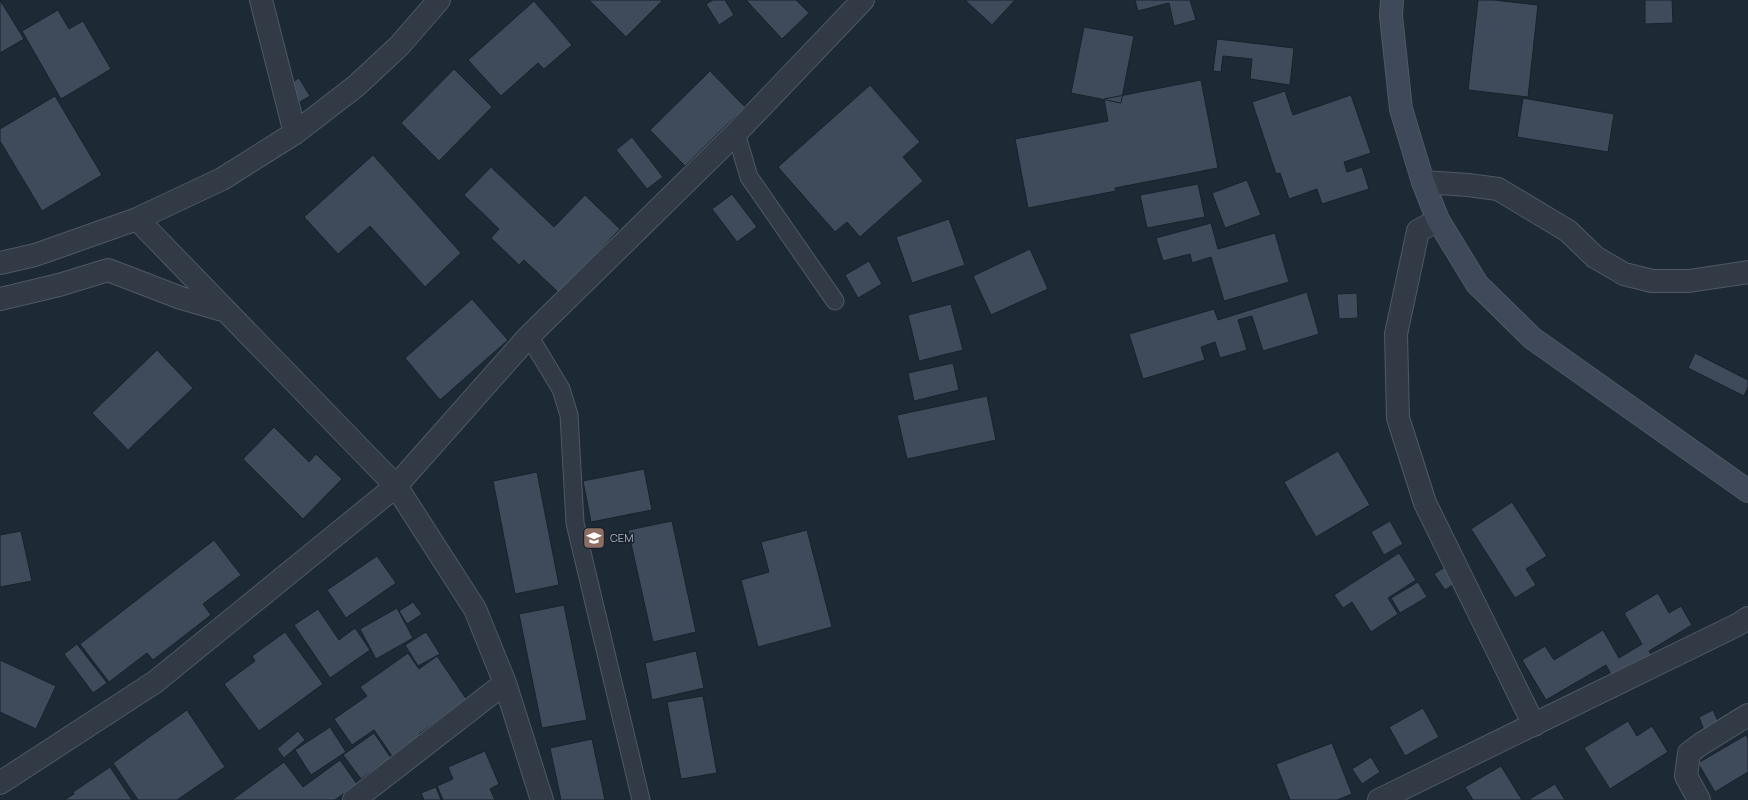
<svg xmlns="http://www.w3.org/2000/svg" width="1748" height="800" font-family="Manrope,sans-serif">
<rect width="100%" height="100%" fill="#1e2936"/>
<path fill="#3f4b5b" stroke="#19212c" d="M0,0L24,39L0,53Z
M589,0H661L662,1L626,37Z
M713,0H725L734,15L719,25L706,4Z
M746,0H796L809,13L782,39Z
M965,0H1015L992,25Z
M1135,0H1190L1196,20L1174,26L1169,3L1138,11Z
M1478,0H1494L1538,5L1528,97L1468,90Z
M1645,0H1672L1673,23L1645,24Z
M534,1L572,45L544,69L538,63L501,96L468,60Z
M58,10L69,29L83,21L111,69L61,99L22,31Z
M1084,27L1134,36L1121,103L1071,93Z
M1217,39L1294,48L1290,85L1250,79L1252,59L1223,56L1221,72L1213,71Z
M454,69L492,107L439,161L401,123Z
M710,71L745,107L685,166L650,130Z
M299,78L310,96L290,108L279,90Z
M1201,80L1218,168L1115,188L1116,191L1028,208L1015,139L1108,121L1104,99Z
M870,85L920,142L903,157L923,181L860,237L847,222L835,232L778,167Z
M1285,91L1293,115L1351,95L1371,153L1344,162L1347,172L1362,167L1369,189L1322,204L1317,189L1289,199L1280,173L1276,174L1252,102Z
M55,96L102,175L42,211L0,141V129Z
M1523,98L1614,114L1608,152L1517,137Z
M632,137L663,177L647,189L616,150Z
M373,155L461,253L425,287L370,226L338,254L304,217Z
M491,167L554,227L585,195L620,229L559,293L524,260L519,265L491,238L499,229L464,195Z
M1247,180L1261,215L1225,228L1212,193Z
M1198,184L1205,217L1147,228L1140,195Z
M732,194L757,227L737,242L712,209Z
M949,219L965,265L912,283L896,237Z
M1211,223L1218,249L1275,233L1289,282L1224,301L1211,257L1192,263L1190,254L1163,261L1156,238Z
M1030,249L1048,289L991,315L973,276Z
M869,261L882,284L858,298L845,275Z
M1307,292L1319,334L1263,351L1252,316L1238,320L1247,350L1220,358L1215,342L1201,347L1205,360L1143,379L1129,334L1214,309L1218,320Z
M1357,293L1358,318L1339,319L1337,294Z
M472,299L508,340L440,400L405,358Z
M951,304L963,350L919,361L908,315Z
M157,350L193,388L128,450L92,413Z
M1695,353L1748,380V387L1744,396L1688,368Z
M953,363L959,390L914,401L908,373Z
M987,396L996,440L907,459L897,415Z
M274,427L309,462L316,454L342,479L303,519L243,459Z
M1338,451L1370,505L1316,537L1284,482Z
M644,469L652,510L591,522L583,481Z
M537,472L559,585L515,594L493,481Z
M1512,502L1547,556L1526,569L1536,585L1515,598L1471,529Z
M672,521L696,632L653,642L628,530Z
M1390,521L1403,544L1384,555L1371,532Z
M807,530L832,627L758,647L741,580L769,572L761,542Z
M21,531L32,581L0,587V535Z
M214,540L241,575L203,604L211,615L153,660L147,653L109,682L80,644Z
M1399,553L1416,580L1388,598L1398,614L1371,632L1352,602L1343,608L1334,595Z
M377,556L396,583L346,618L327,590Z
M1456,560L1467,576L1445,590L1434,574Z
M1418,582L1427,597L1400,613L1391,598Z
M1658,593L1669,613L1681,606L1692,625L1649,651L1656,662L1617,685L1606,665L1546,700L1522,660L1545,646L1554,660L1603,630L1619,658L1642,644L1624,613Z
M413,602L422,614L407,624L399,611Z
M564,605L587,720L542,728L519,614Z
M397,608L413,638L376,659L360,629Z
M318,609L339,640L355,628L370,650L330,678L294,625Z
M285,632L323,684L259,731L224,684L255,661L252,656Z
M426,632L440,654L418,666L405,645Z
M77,644L107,683L93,693L64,654Z
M696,651L704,688L652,700L645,663Z
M408,653L419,669L437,656L467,700L419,734L420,736L392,756L374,730L352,745L334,719L367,696L360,687Z
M0,660L56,686L36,729L0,712Z
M703,696L717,773L681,779L667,702Z
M1423,708L1439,737L1405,756L1389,727Z
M187,710L225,767L177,800H138L113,763Z
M1713,710L1719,723L1704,730L1699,717Z
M1628,721L1637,736L1652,726L1668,752L1610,789L1584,748Z
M330,727L346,752L311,775L295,750Z
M298,731L305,740L284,758L277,749Z
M374,733L391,758L361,779L343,755Z
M1746,735L1748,739V772L1715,792L1698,763Z
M592,739L605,800H561L550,748Z
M1332,743L1352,794L1337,800H1290L1276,764Z
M485,751L499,784L490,789L495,800H443L437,786L453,779L448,767Z
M1371,757L1380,772L1362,784L1352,769Z
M340,760L357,784L335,800H232L284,762L303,787Z
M1501,766L1522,800H1473L1465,787Z
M110,767L132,800H64L74,794L73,792Z
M1555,784L1565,800H1528Z
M436,787L441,800H424L421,793Z"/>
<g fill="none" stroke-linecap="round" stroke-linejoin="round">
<g stroke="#4f5865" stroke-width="19">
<path id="service" d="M736,133L749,177L835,301
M529,336L561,389L569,415L575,523L641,800"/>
</g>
<g stroke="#4f5865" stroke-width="24">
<path id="minor" d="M261,0L295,133
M1423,182L1468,185L1498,189L1568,231L1595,257L1624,274L1652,281H1689L1748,272
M137,219L396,486L529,336L736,133L863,0
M1438,220L1418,231L1396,334L1398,418L1425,503L1534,725
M0,263L35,255L137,219L222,179L295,133L356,86L399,46L439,0
M0,299L59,285L108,270L181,298L226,311
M0,783L155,682L396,486L475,609L505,683L542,800
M354,800L505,683
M1379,800L1737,625L1748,618
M1699,800L1686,776L1689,753L1701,744L1748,715"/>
</g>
<g stroke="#4f5865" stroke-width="24">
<path id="secondary" d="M1392,0L1391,16L1401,109L1423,182L1438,220L1477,284L1532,338L1748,491"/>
</g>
<use href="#service" stroke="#323a46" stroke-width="17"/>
<use href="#minor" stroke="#323a46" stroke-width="22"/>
<use href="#secondary" stroke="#3f4959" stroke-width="22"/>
</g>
<defs>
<g id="school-square" transform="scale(1.15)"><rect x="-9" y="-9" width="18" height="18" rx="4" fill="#8d6e63" stroke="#171f2a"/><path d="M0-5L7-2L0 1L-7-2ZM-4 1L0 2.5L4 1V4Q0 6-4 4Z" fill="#fff"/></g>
</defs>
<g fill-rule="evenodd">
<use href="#school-square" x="594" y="538"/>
</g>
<g text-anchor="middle" stroke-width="3" stroke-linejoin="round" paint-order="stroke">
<g font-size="11" fill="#abb5c4" stroke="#171f2a" text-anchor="start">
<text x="610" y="542">CEM</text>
</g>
</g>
</svg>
